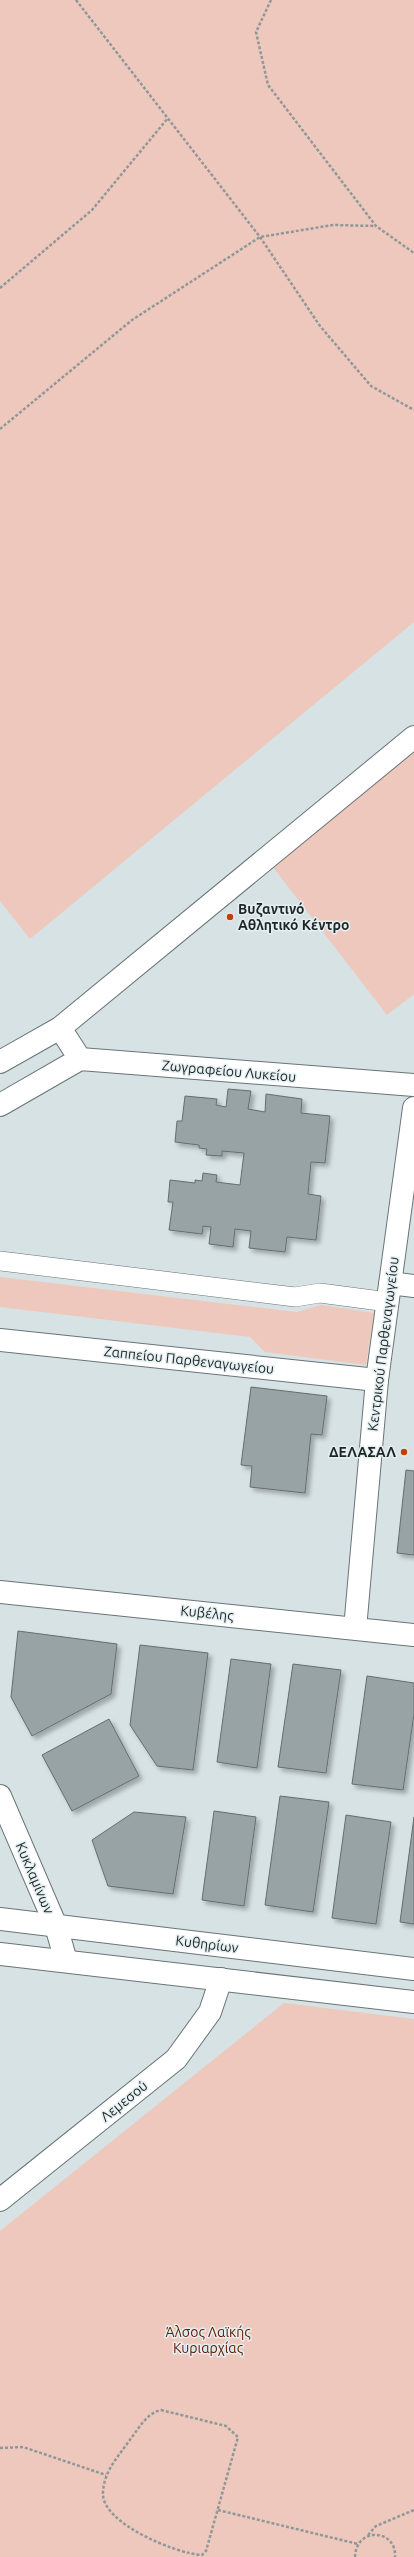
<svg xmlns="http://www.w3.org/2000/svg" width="414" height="2557" font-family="Ubuntu,sans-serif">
<defs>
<filter id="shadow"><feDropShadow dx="3.5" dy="3.5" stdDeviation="2" flood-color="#0004"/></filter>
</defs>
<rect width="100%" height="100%" fill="#d6e2e4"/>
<path fill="#eec8bc" d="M0,0H414V622L30,939L0,901Z
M414,742V994L387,1015L266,858Z
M0,1277L297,1312L321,1305L374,1313L366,1365L265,1352L250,1337L0,1307Z
M284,2003L414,2019V2557H0V2231Z"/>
<path fill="#97a3a5" stroke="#636e70" filter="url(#shadow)" d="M228,1089L251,1091L248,1109L265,1112L266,1094L302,1099L301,1113L330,1116L325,1163L311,1162L308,1194L321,1196L316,1240L287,1237L285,1252L249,1248L251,1231L235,1229L233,1247L209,1244L211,1227L203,1226L202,1234L169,1230L173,1202H168L170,1180L195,1183V1180L202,1181L203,1173L217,1175L216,1182L240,1185L244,1153L222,1151V1156L206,1155L207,1149L199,1148V1145L175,1142L177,1121H182L185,1096L217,1099L216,1105L226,1107Z
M251,1387L327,1396L322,1435L311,1434L305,1493L250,1487L252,1466L241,1465Z
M406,1470L414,1471V1555L397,1553Z
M18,1631L117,1644L111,1694L32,1736L11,1697Z
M140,1645L208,1653L193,1770L157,1766L130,1725Z
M231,1659L271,1664L257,1768L217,1762Z
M293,1664L341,1670L326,1773L278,1767Z
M367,1676L414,1683V1714L403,1790L352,1784Z
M109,1719L139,1776L72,1811L42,1755Z
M280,1796L329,1802L313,1912L265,1905Z
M214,1811L256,1817L244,1906L202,1900Z
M134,1812L186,1817L173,1894L108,1886L92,1840Z
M346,1815L391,1822L376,1924L332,1918Z
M414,1817V1924L400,1922Z"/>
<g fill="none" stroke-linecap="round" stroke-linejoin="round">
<g stroke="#697476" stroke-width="20">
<path id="service" d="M0,1261L295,1297L320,1293L388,1302"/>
</g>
<g stroke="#697476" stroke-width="24">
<path id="pedestrian" d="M0,1340L377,1380"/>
</g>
<g stroke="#697476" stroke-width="24">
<path id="minor" d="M60,1028L80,1059L414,1085
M0,1062L60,1028L414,737
M0,1105L80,1059
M390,1283L414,1286
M0,1592L414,1635
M355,1629L377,1380L414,1108
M0,1796L56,1926L66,1961
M0,2200L176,2059L210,2012L221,1979"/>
</g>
<g stroke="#697476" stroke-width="24">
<path id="tertiary" d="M0,1919L414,1969
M0,1954L414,2002"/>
</g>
<path stroke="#8f9899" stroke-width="2.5" stroke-dasharray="3 2" stroke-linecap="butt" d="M76,0L260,237L320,326L371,386L414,410
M271,0L256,32L268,85L376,226L414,253
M0,288L92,210L168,118
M0,429L132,320L260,237L333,225L376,226
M161,2410L226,2426L238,2437L206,2551L202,2555C177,2554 100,2523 103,2492C104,2471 118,2457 129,2441C138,2430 146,2413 161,2410Z
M0,2448L23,2447L106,2475
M218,2510L358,2544
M368,2535L376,2526L414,2510
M355,2557C356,2526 397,2529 395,2557"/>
<use href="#service" stroke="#fff" stroke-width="19"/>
<use href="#pedestrian" stroke="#fff" stroke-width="22"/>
<use href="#minor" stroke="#fff" stroke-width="22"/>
<use href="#tertiary" stroke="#fff" stroke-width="22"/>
</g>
<g fill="#c63f09" stroke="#e3eff1" stroke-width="1.5">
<circle cx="230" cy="917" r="4"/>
<circle cx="404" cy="1452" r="4"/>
</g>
<g text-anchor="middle" stroke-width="3" stroke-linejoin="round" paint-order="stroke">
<g font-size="14" font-weight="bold" fill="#1f2425" stroke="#e3eff1" text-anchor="start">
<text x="238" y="914">Βυζαντινό<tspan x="238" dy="16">Αθλητικό Κέντρο</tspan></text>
<text x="396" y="1457" text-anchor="end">ΔΕΛΑΣΑΛ</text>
</g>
<g font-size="14" fill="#1f2425" stroke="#e3eff1">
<text transform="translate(229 1071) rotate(5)" y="5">Ζωγραφείου Λυκείου</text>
<text transform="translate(383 1344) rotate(-83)" y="5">Κεντρικού Παρθεναγωγείου</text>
<text transform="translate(189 1360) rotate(6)" y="5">Ζαππείου Παρθεναγωγείου</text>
<text transform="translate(207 1613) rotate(6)" y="5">Κυβέλης</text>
<text transform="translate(35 1878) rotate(67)" y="5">Κυκλαμίνων</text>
<text transform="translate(207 1944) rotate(7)" y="5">Κυθηρίων</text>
<text transform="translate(124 2101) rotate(-39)" y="5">Λεμεσού</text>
</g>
<g font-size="14" fill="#601901" stroke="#e3eff1">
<text x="208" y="2337">Άλσος Λαϊκής<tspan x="208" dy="16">Κυριαρχίας</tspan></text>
</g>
</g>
</svg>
